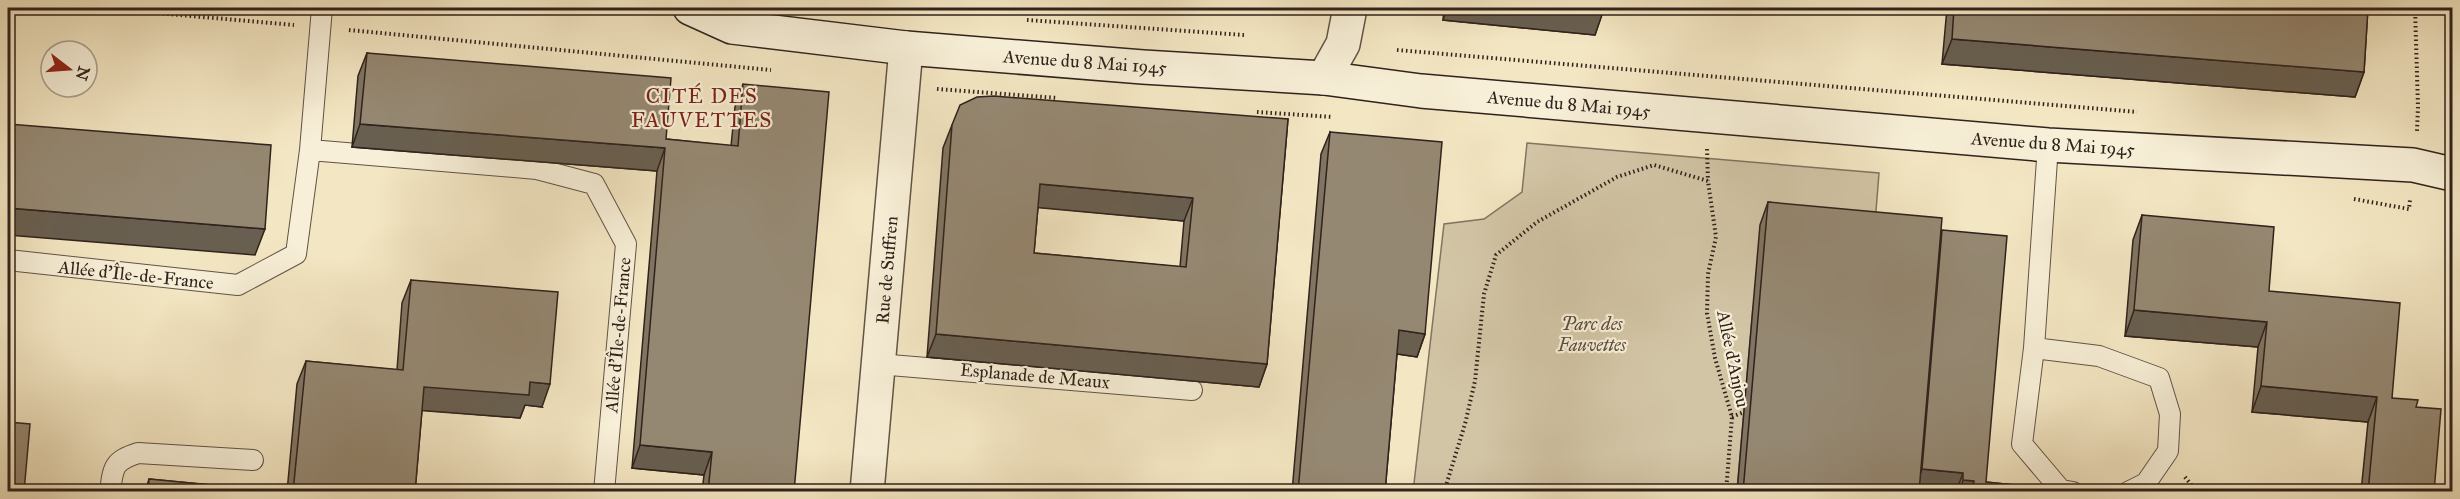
<svg xmlns="http://www.w3.org/2000/svg" width="2460" height="499" font-family="'IM FELL Great Primer',serif">
<rect width="100%" height="100%" fill="#f3e6c2"/>
<filter id="stains"><feTurbulence type="fractalNoise" baseFrequency=".00333" numOctaves="4"/><feColorMatrix values="0 0 0 0 .2 0 0 0 0 .09 0 0 0 0 .02 0 0 0 .5 -.17"/></filter>
<radialGradient id="worn" r=".72"><stop offset=".6" stop-color="#630" stop-opacity="0"/><stop offset="1" stop-color="#630" stop-opacity=".3"/></radialGradient>
<path fill="#d2c5a6" stroke="#817461" stroke-width="1.5" d="M1527,143L1879,173L1874,236L1753,307L1737,491L1413,492L1444,224L1484,219L1522,192Z"/>
<g fill="none" stroke-linecap="round" stroke-linejoin="round">
<g stroke="#615346" stroke-width="22">
<path id="lane" d="M2048,145L2034,348L2022,444L2061,490L2073,492
M310,150L537,169L594,184L626,244L604,492
M8,260L238,285L296,254L310,150L322,8
M2034,348L2099,356L2159,378L2170,414L2168,451L2146,483L2128,492
M878,364L1192,390
M110,492C113,466 114,461 138,453L253,460"/>
</g>
<g stroke="#615346" stroke-width="36">
<path id="street" d="M1324,78L1343,44L1350,8
M867,492L906,48"/>
</g>
<g stroke="#30221c" stroke-width="36">
<path id="secondary" d="M690,8L732,27L906,48L1143,67L1324,78L1421,91L2048,145L2413,165L2452,174"/>
</g>
<path stroke="#30221c" stroke-width="4" stroke-dasharray="1.5 3" stroke-linecap="butt" d="M100,8L294,25
M2415,8L2418,107L2417,131
M1027,20L1244,35
M349,30L771,70
M1397,50L2137,112
M937,89L1058,98
M1257,112L1333,117
M1707,149L1708,181
M2354,199L2409,209L2410,200
M1732,417L1744,412
M2185,477L2197,492
M672,492V490L689,489V492
M1444,492L1465,424L1475,381L1484,294L1496,255L1537,222L1617,177L1654,165L1708,181L1716,237L1708,274L1707,313L1715,358L1732,417L1726,492
M2285,492H2298"/>
<use href="#lane" stroke="#f7efd7" stroke-width="20"/>
<use href="#street" stroke="#f7efd7" stroke-width="33"/>
<use href="#secondary" stroke="#f7efd7" stroke-width="33"/>
</g>
<path fill="#807562" stroke="#30221c" stroke-width="1.5" fill-rule="evenodd" d="M1444,8H1604L1595,35L1443,20Z
M1947,8H2368L2364,72L2355,97L1942,64Z
M367,53L666,139L731,146L735,107L743,84L794,492H702L704,475L632,468L657,171L352,147L358,76Z
M1288,119L1267,364L1259,387L927,357L943,148L952,125ZM1038,207L1184,221L1180,267L1034,253Z
M1330,132L1425,334L1417,357L1397,354L1385,492H1292L1321,154Z
M1768,202L1941,232L1986,482L2083,492H1737L1760,225Z
M2142,215L2269,291L2392,398L2416,407L2434,492H2361L2368,422L2252,412L2258,347L2125,336L2133,240Z
M411,280L542,407L525,405L520,418L422,410L415,492H287L297,384L306,361L397,370L402,303Z
M149,479L284,492H145Z"/>
<path fill="#685f50" stroke="#30221c" stroke-width="1.5" d="M1447,8H1585L1604,9L1595,35L1443,20Z
M1952,39L2364,72L2355,97L1942,64Z
M360,124L665,148L657,171L352,147Z
M1040,184L1193,198L1184,221L1032,207Z
M8,208L265,229L255,255L8,235Z
M2134,310L2267,322L2258,347L2125,336Z
M1399,330L1425,334L1417,357L1391,353Z
M936,334L1267,364L1259,387L927,357Z
M530,382L550,384L542,407L525,405L520,418L415,410L424,387Z
M2261,386L2377,397L2368,422L2252,412Z
M640,445L712,452L704,475L632,468Z
M1922,469L1963,473L1956,492H1914Z
M1963,480L1974,481L1970,492H1959Z"/>
<path fill="#958872" stroke="#30221c" stroke-width="1.5" fill-rule="evenodd" d="M1585,8H1604V9Z
M1954,8H2368L2364,72L1952,39Z
M367,53L671,78L666,139L738,146L743,84L829,92L794,492H708L712,452L640,445L665,148L360,124Z
M994,96L1288,119L1267,364L936,334L952,125L960,105L977,97ZM1040,184L1193,198L1186,267L1034,253Z
M8,124L271,145L265,229L8,208Z
M1330,132L1442,142L1425,334L1399,330L1385,492H1298Z
M1768,202L1942,218L1919,492H1743Z
M2142,215L2274,227L2269,291L2400,303L2392,398L2418,400L2416,407L2441,409L2434,492H2368L2377,397L2261,386L2267,322L2134,310Z
M1942,230L2007,236L1986,482L2083,492H1973L1974,481L1963,480V473L1922,469Z
M411,280L558,292L550,384L530,382L529,395L424,387L415,492H293L306,361L403,370Z
M8,422L30,424L24,492H8Z
M149,479L284,492H148Z"/>
<g text-anchor="middle" stroke-width="4.5" stroke-linejoin="round" paint-order="stroke">
<g font-size="18" fill="#30221c" stroke="#f7efd7">
<text transform="translate(1085 62) rotate(4)" y="6">Avenue du 8 Mai 1945</text>
<text transform="translate(1569 104) rotate(5)" y="6">Avenue du 8 Mai 1945</text>
<text transform="translate(2053 144) rotate(4)" y="6">Avenue du 8 Mai 1945</text>
<text transform="translate(887 270) rotate(-85)" y="6">Rue de Suffren</text>
<text transform="translate(136 275) rotate(6)" y="6">Allée d'Île-de-France</text>
<text transform="translate(618 335) rotate(-85)" y="6">Allée d'Île-de-France</text>
<text transform="translate(1733 359) rotate(78)" y="6">Allée d'Anjou</text>
<text transform="translate(1035 376) rotate(5)" y="6">Esplanade de Meaux</text>
</g>
<g font-size="18" font-style="italic" fill="#584b3e" stroke="#f7efd7">
<text x="1592" y="330">Parc des<tspan x="1592" dy="21">Fauvettes</tspan></text>
</g>
<g font-size="21" letter-spacing="1.5" fill="#7a1f14" stroke="#f7efd7">
<text x="702" y="103">CITÉ DES<tspan x="702" dy="24">FAUVETTES</tspan></text>
</g>
</g>
<rect width="2460" height="499" fill="none" stroke="#f3e6c2" stroke-width="30"/>
<rect x="9" y="9" width="2442" height="481" fill="none" stroke="#30221c" stroke-width="3"/>
<rect x="15" y="15" width="2430" height="469" fill="none" stroke="#30221c" stroke-width="1.5"/>
<g transform="translate(69 69) rotate(107)"><circle r="28" fill="#f7efd7" stroke="#a79d8c" stroke-width="1.5"/>
<path d="M0-4.5L10 22L0 15L-10 22Z" fill="#8f2418"/>
<text y="-9" font-size="16" font-weight="bold" text-anchor="middle" fill="#30221c">N</text>
</g>
<rect width="100%" height="100%" filter="url(#stains)"/>
<rect width="100%" height="100%" fill="url(#worn)"/>
</svg>
